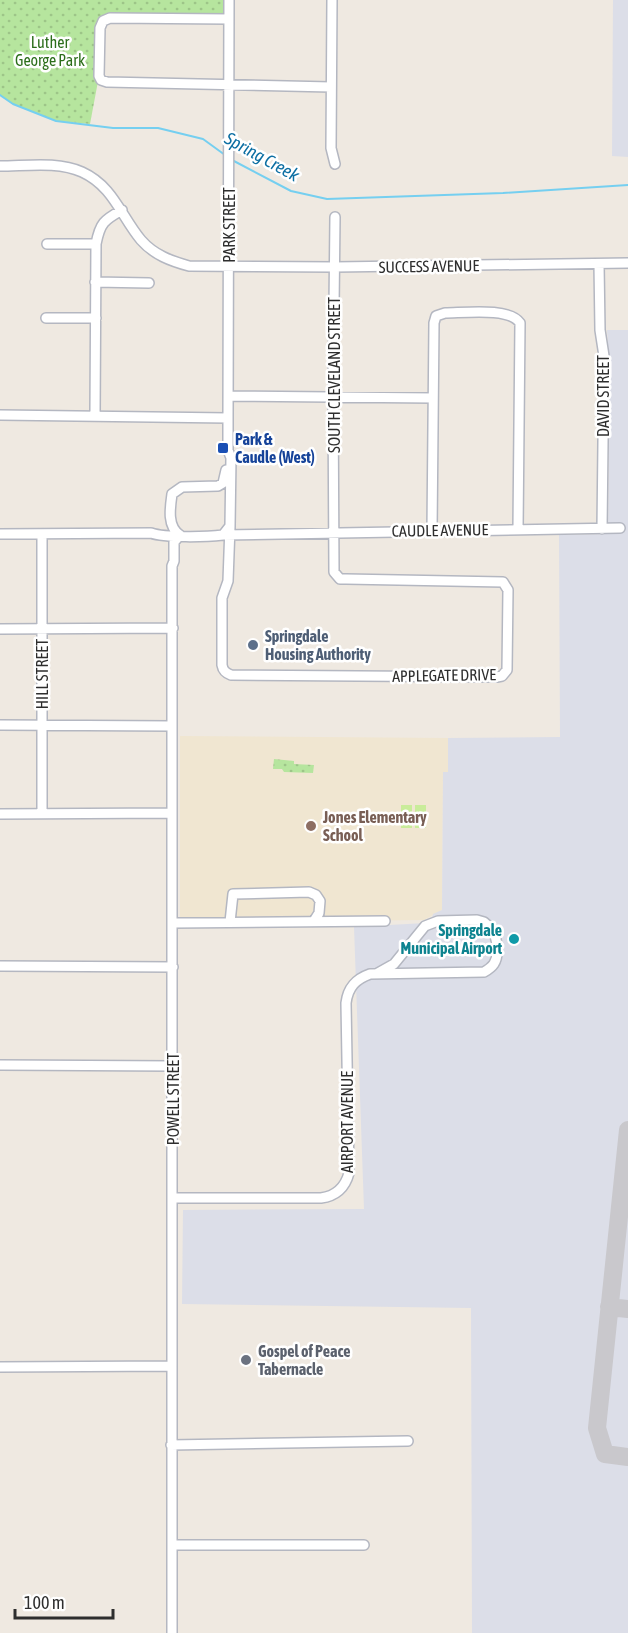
<svg xmlns="http://www.w3.org/2000/svg" width="628" height="1633" font-family="'Asap Condensed',sans-serif">
<defs>
<pattern id="park-dots" width="8" height="8" patternUnits="userSpaceOnUse" patternTransform="scale(1.5)"><rect width="8" height="8" fill="#b6e59e"/><path d="M2 2h.1M6 6h.1" fill="none" stroke="#9dc588" stroke-width="1.8" stroke-linecap="round"/></pattern>
</defs>
<rect width="100%" height="100%" fill="#efe9e1"/>
<path fill="#f0e6d1" d="M180,736L448,738V772H443L442,910L424,920L180,923Z"/>
<path fill="#dcdee8" d="M613,0H628V157L612,156Z
M607,330H628V1633H472L471,1308L182,1304L183,1210L364,1209L354,927L425,923L432,918L433,914L442,910L443,772H448V738L560,737L559,535L608,534L610,372Z"/>
<path fill="url(#park-dots)" d="M0,0H229V19L103,21L99,76L90,124L56,121L13,104L0,95Z
M274,759L294,761V764L314,765L313,773L284,772L282,769H273Z"/>
<path fill="#c9ec9a" d="M401,805H412V828H401Z
M415,805H426V828H415Z"/>
<g fill="none" stroke-linecap="round" stroke-linejoin="round">
<path stroke="#75cff0" stroke-width="2" d="M0,95L13,104L56,121L113,128H158L203,139L225,155
M232,160L291,191L327,199L503,193L628,185"/>
<path stroke="#c9c8cc" stroke-width="18" d="M628,1130L597,1428L605,1454L628,1457
M609,1307L628,1309"/>
<g stroke="#b4b7c1" stroke-width="12">
<path id="minor" d="M332,0L331,148L335,164
M229,19L110,18L103,21L100,28L99,76L101,80L107,82L331,87
M0,166C26,166 58,161 82,172C113,186 121,216 141,240C154,255 171,261 189,266L335,267L628,263
M47,244H96
M599,264L600,330L604,356L602,529
M95,282L149,283
M46,318H96
M228,396L433,398
M0,415L228,418
M95,416L96,244C100,223 104,220 122,210
M230,526L228,581L222,598V665C223,671 226,673 231,675L497,677L502,676L507,670L508,590L503,582L346,579H340L334,572L333,396L335,217
M432,531L434,323L436,316L445,313C463,313 510,307 520,323L518,529
M0,534L151,533C165,538 206,537 223,535L230,526L231,458L228,450V418L229,0
M42,534V813
M180,535C167,527 170,508 172,494L182,487L218,486L223,483L226,470
M224,535L620,528
M0,629L173,628
M0,725L172,726
M0,814L172,813
M230,922L233,894L309,892L316,895L320,901L319,913L314,921
M173,923L385,921
M0,966L173,967
M378,973L394,964L425,926L438,921L477,920L484,922L494,931L497,944
M0,1065L173,1066
M173,1198H321C336,1196 345,1188 349,1173L346,1003C348,987 356,979 370,974L484,972C493,967 497,962 497,952
M0,1367L172,1366
M171,1445L408,1441
M172,1545H364
M172,1633V566L174,561V542L180,535"/>
</g>
<use href="#minor" stroke="#fff" stroke-width="9"/>
</g>
<rect fill="#1a4fb4" stroke="#fff" stroke-width="2" x="217" y="442" width="12" height="12" rx="3"/>
<circle fill="#5c6f8a" stroke="#fff" stroke-width="2" cx="253" cy="645" r="6"/>
<circle fill="#8d6e63" stroke="#fff" stroke-width="2" cx="311" cy="826" r="6"/>
<circle fill="#0f9aa8" stroke="#fff" stroke-width="2" cx="514" cy="939" r="6"/>
<circle fill="#6b7280" stroke="#fff" stroke-width="2" cx="246" cy="1360" r="6"/>
<g text-anchor="middle" stroke-width="5" stroke-linejoin="round" paint-order="stroke">
<g font-size="16" fill="#2c6e1b" stroke="#fff">
<text x="50" y="48">Luther<tspan x="50" dy="18">George Park</tspan></text>
</g>
<g font-size="16" fill="#2e2e2e" stroke="#fff">
<text transform="translate(229 225) rotate(-90)" y="6">PARK STREET</text>
<text transform="translate(429 266) rotate(-1)" y="6">SUCCESS AVENUE</text>
<text transform="translate(334 375) rotate(-90)" y="6">SOUTH CLEVELAND STREET</text>
<text transform="translate(603 396) rotate(-90)" y="6">DAVID STREET</text>
<text transform="translate(440 530) rotate(-1)" y="6">CAUDLE AVENUE</text>
<text transform="translate(42 674) rotate(-90)" y="6">HILL STREET</text>
<text transform="translate(444 675) rotate(-1)" y="6">APPLEGATE DRIVE</text>
<text transform="translate(173 1099) rotate(-90)" y="6">POWELL STREET</text>
<text transform="translate(347 1122) rotate(-90)" y="6">AIRPORT AVENUE</text>
</g>
<g font-size="16" font-weight="bold" fill="#164399" stroke="#fff" text-anchor="start">
<text x="235" y="445">Park &amp;<tspan x="235" dy="18">Caudle (West)</tspan></text>
</g>
<g font-size="16" font-weight="bold" fill="#4e5e75" stroke="#fff" text-anchor="start">
<text x="265" y="642">Springdale<tspan x="265" dy="18">Housing Authority</tspan></text>
</g>
<g font-size="16" font-weight="bold" fill="#785e54" stroke="#fff" text-anchor="start">
<text x="323" y="823">Jones Elementary<tspan x="323" dy="18">School</tspan></text>
</g>
<g font-size="16" font-weight="bold" fill="#0d838f" stroke="#fff" text-anchor="end">
<text x="502" y="936">Springdale<tspan x="502" dy="18">Municipal Airport</tspan></text>
</g>
<g font-size="16" font-weight="bold" fill="#5b616d" stroke="#fff" text-anchor="start">
<text x="258" y="1357">Gospel of Peace<tspan x="258" dy="18">Tabernacle</tspan></text>
</g>
<g font-size="18" font-style="italic" fill="#0d6fa3" stroke="#fff">
<text transform="translate(262 157) rotate(29)" y="6">Spring Creek</text>
</g>
</g>
<path d="M15 1609v9h98v-9" fill="none" stroke="#2e2e2e" stroke-width="3"/>
<text x="24" y="1609" font-size="18" fill="#2e2e2e" stroke="#ffffff" stroke-width="4.5" paint-order="stroke">100 m</text>
</svg>
